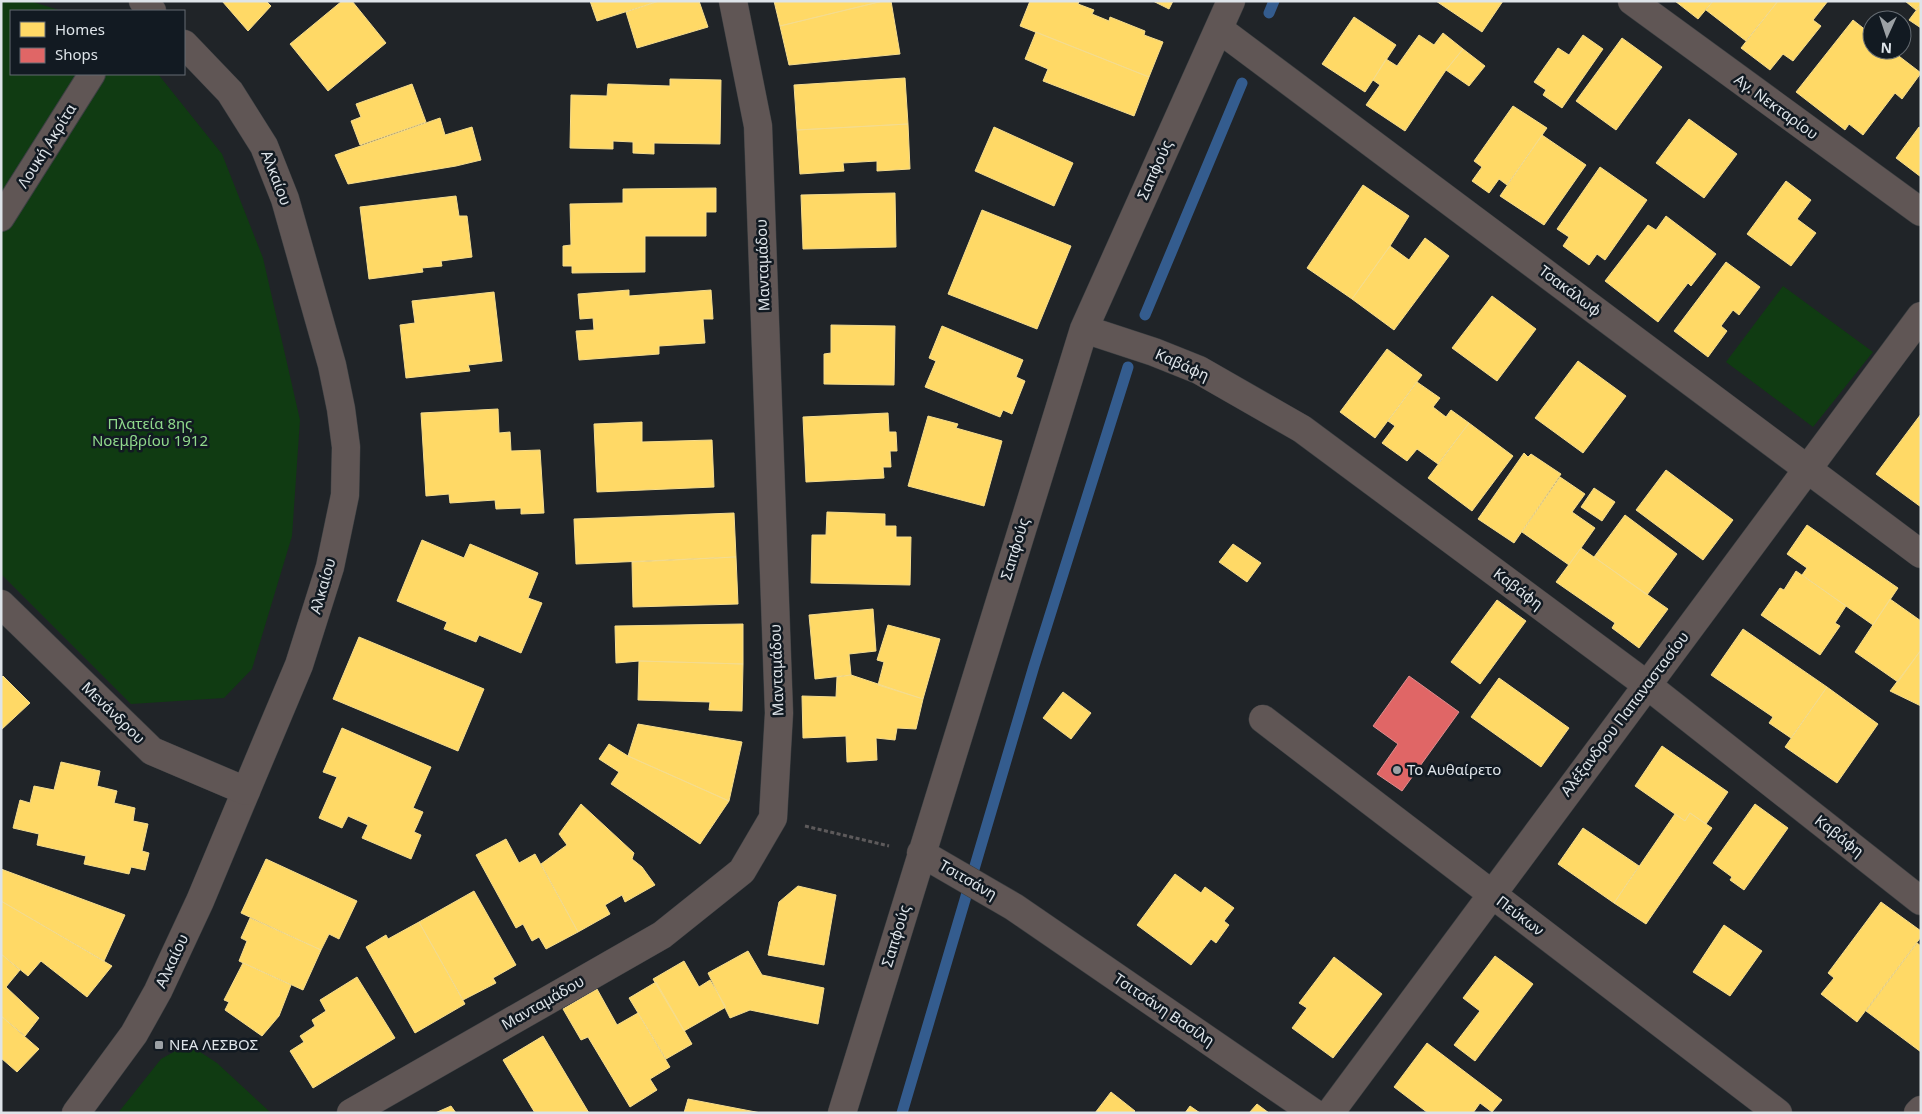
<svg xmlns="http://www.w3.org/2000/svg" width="1922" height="1114" font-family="'Noto Sans',sans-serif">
<rect width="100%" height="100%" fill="#202428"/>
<path fill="#103b12" d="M1,1H30L62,11H11V74H158L222,154L263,258L300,420L292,536L252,669L224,698L131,704L1,574Z
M1783,286L1873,352L1813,427L1726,362Z
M188,1044L217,1063L271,1113H118L161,1059Z"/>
<path fill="#ffd966" stroke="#f5dc8d" d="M222,1H266L271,6L248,31Z
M342,1H352L386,43L328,91L290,44Z
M590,1H659L597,21Z
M659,1H699L708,27L637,48L626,12Z
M774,1H883L780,26Z
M883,1H891L900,54L789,65L780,26Z
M1030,1H1079L1078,4L1094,10L1092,14L1109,21L1110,17L1145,31L1144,35L1163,42L1149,77L1020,26Z
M1153,1H1173L1169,9Z
M1436,1H1503L1482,32Z
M1675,1H1713L1698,19Z
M1713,1H1778L1746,41L1706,10Z
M1778,1H1828L1813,20L1821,26L1793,61L1783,54L1770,70L1741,48Z
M1905,1H1921V4L1916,10Z
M1921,4V28L1909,20Z
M1354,17L1396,45L1365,92L1322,64Z
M1853,20L1872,35V50H1891L1921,73L1902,99L1895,93L1863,135L1849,124L1845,130L1796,92Z
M1036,32L1149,77L1134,116L1043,81L1048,69L1025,59Z
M1443,33L1463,49L1446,70L1405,131L1366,105L1380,85L1373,80L1386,59L1397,66L1419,35L1434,45Z
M1583,35L1603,49L1562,108L1543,95L1546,90L1534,82L1558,48L1569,55Z
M1622,38L1662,67L1616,130L1576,101Z
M1463,49L1485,66L1469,86L1446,70Z
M905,78L908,124L797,130L794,85Z
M670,79L721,80L720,144L654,143V154L633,153V142L613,141V149L570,148L571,95L607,96L608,84L670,86Z
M412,84L426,122L360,145L351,121L361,117L356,104Z
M1513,106L1547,128L1507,185L1499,179L1489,193L1472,181L1482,167L1474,161Z
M440,118L445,135L472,127L481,160L456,166L348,184L335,155Z
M1689,119L1737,154L1704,198L1656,163Z
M908,124L910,169L877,171V161L843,163L844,171L800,174L797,130Z
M994,127L1073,163L1054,206L975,171Z
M1919,127L1921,128V177L1896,158Z
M1542,135L1586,165L1544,225L1500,196Z
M1600,167L1647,200L1605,260L1597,254L1589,265L1563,246L1569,237L1557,229Z
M1786,181L1811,200L1797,219L1816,233L1791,266L1747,234Z
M1363,185L1409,216L1390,246L1352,299L1307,268Z
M716,188V212H706V236H645V272L572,273V266H563V246L571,245L570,204L623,203V189Z
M895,193L896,247L803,249L801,195Z
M456,196L459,216H467L472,257L441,261L442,266L422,268L423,272L369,279L360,207Z
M982,210L1071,246L1037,329L948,294Z
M1666,216L1716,254L1691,286L1688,283L1658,322L1605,281L1648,225L1656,230Z
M1425,238L1449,256L1394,330L1352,299L1390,246L1409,260Z
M1726,262L1760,287L1739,315L1733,310L1721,326L1727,331L1708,357L1674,331Z
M629,290V296L711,290L713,319H703L705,343L659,346V354L579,360L576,331L594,330L593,318L580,319L578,294Z
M494,292L502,361L468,365L470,371L406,378L400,325L415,323L412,301Z
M1492,296L1536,329L1497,381L1452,348Z
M831,325L895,326L894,385L824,384V354L831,353Z
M942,326L1023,360L1016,377L1025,381L1012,414L1003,410L1000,417L925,387L936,361L929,358Z
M1387,349L1422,375L1375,438L1340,412Z
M1578,361L1626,396L1583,453L1535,418Z
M1417,382L1440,398L1433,407L1446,417L1451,410L1469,423L1438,464L1417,449L1407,461L1382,443L1395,426L1388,421Z
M498,409L499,433L510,432L511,451L540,450L544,513L521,514V508L496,509L495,500L450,503L449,494L426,496L421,413Z
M888,413L889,432H896L897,451H890L891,467H883L884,478L806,482L803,417Z
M1921,414V507L1876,474Z
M928,416L958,424L956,428L1002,441L984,506L908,486Z
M642,422V442L712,440L714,487L597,492L594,424Z
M1469,423L1513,456L1472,511L1428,478Z
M1524,453L1528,457L1531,454L1561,474L1514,543L1478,519Z
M1666,470L1733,520L1703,560L1636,510Z
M1560,477L1585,494L1572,512L1595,528L1569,565L1522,532Z
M1594,488L1615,502L1602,521L1581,507Z
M827,512L885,514V526H896V537H911L910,585L811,583L812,535H826Z
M734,513L736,557L576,564L574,519Z
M1625,515L1677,554L1647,595L1594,557Z
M1807,525L1898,588L1873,625L1802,575L1807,568L1787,554Z
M422,540L464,558L470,544L538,573L528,598L542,603L521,653L479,635L476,642L444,629L447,622L397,601Z
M1233,544L1261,563L1247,582L1219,562Z
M1581,548L1668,609L1639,648L1612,628L1615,623L1556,582Z
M736,557L738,604L633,607L632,562Z
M1796,571L1846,606L1835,623L1840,626L1820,655L1761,615L1780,588L1784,590Z
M1890,599L1921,621V650L1898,682L1855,652Z
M1497,600L1526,621L1480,684L1451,662Z
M873,609L876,651L849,654L851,675L815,679L809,615Z
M743,624V664L639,661L616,663L615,626Z
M888,625L940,639L923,699L878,685L884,662L877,660Z
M1743,629L1827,687L1791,738L1769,723L1773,717L1711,675Z
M359,637L484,689L458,751L333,699Z
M1921,650V706L1890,691Z
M639,661L743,664L742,711L709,710L710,702L638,700Z
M851,675L923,699L916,729L897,728L895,740L876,738L877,760L847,762L846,736L803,738L802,696L836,697L837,677Z
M3,676L30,703L1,730V678Z
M1499,678L1569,728L1541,767L1471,717Z
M1827,687L1878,724L1837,783L1785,747Z
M1063,692L1091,713L1071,739L1043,718Z
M638,724L742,742L729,801L628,756Z
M342,728L431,767L413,808L423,812L414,832L421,835L411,859L362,838L368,825L348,816L342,828L319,818L337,777L323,772Z
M609,744L628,756L729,801L700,844L611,784L619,772L599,759Z
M1662,746L1728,792L1706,824L1690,813L1685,821L1635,786Z
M61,762L100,771L97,786L117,791L114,803L135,808L133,821L148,824L142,851L149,853L145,870L131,867L129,874L84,864L86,856L37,845L39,834L13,828L20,800L30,803L34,786L54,790Z
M581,804L634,853L632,859L642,867L655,885L625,902L622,895L605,905L610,914L578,932L541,864L567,845L559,834Z
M1755,804L1788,828L1744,890L1730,880L1732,877L1713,863Z
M1690,813L1712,828L1646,924L1614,903L1675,814L1685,821Z
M1583,828L1639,866L1614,903L1558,864Z
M506,839L519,863L535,854L578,932L546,949L539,937L532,941L523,924L516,928L476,855Z
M266,859L357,901L339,939L329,934L321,950L241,913Z
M1,869L125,915L104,961L1,901Z
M1175,874L1201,893L1205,887L1234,908L1224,921L1229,925L1216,943L1211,939L1191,965L1137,925Z
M798,886L836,895L824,965L768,955L779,902Z
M474,891L516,965L493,978L496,983L463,1000L419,922Z
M1,901L112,966L87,997L41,961L28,976L1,954Z
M1881,902L1921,931V937L1857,1022L1821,994L1834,978L1828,973Z
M250,918L321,950L303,990L239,961L247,941L241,938Z
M419,922L465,1004L415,1033L366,947L386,935L388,939Z
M1724,925L1762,951L1730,996L1693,972Z
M1917,943L1921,946V1052L1866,1011Z
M748,951L762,975L824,988L818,1024L750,1010L730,1018L708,973Z
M1,954L20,970L6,987L39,1018L25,1036L1,1016Z
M1495,956L1533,984L1475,1061L1454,1045L1480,1011L1463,998Z
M1334,957L1382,994L1333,1058L1292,1028L1307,1008L1299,1003Z
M684,961L699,987L710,980L726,1007L684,1031L653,979Z
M243,963L291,985L279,1016L262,1036L225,1010L229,1002L224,1000Z
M357,977L395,1038L313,1088L290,1051L304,1042L300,1036L315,1026L312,1020L326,1011L320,1000Z
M656,982L692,1044L666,1059L629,998Z
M597,989L617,1025L638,1013L670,1067L650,1079L657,1090L630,1107L588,1037L581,1040L563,1009Z
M1,1016L39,1049L17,1072L1,1058Z
M543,1036L589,1113H535L503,1060Z
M1427,1043L1502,1100L1492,1112L1480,1103L1473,1113H1428L1394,1087Z
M1111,1092L1135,1111L1133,1113H1095Z
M688,1099L761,1113H684Z
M1257,1104L1269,1113H1249Z
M451,1106L456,1113H435Z
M1190,1106L1200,1113H1185Z"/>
<path fill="#e06666" stroke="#df8c8d" d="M1409,676L1459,712L1402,791L1377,774L1398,744L1373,726Z"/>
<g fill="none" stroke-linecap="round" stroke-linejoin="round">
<path stroke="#345c8e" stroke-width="11" d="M1269,13L1274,1
M1145,315L1242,83
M902,1113L1034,666L1128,367"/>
<g stroke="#3b3f42" stroke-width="28">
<path id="pedestrian" d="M1,218L92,74"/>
</g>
<g stroke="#3b3f42" stroke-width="29">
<path id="minor" d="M1632,1L1921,212
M1219,29L1921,554
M1084,329L1154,352L1199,370L1302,429L1647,685L1921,901
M1263,719L1778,1113
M921,853L1014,907L1314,1113
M76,1113L134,1034L158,991L200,901L246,791
M351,1113L662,935L742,871L773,818L779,713L758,126L733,1
M842,1113L1084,329L1231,1
M1330,1113L1921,316
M1918,1113L1921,1110"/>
</g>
<g stroke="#3b3f42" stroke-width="29">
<path id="tertiary" d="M143,1L152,11
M1,604L152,751L246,791L299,665L330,567L345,495L346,447L341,409L332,365L285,199L264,146L230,92L184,44"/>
</g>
<path stroke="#5d5a5b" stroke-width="3" stroke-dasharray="4 2.5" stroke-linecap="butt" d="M805,826L889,846"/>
<use href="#pedestrian" stroke="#605655" stroke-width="26"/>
<use href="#minor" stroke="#605655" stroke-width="28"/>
<use href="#tertiary" stroke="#605655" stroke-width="28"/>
</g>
<g fill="#9ca1a5" stroke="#121a22" stroke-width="2">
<circle cx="1397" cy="770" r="5"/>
<rect x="154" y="1040" width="10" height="10" rx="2.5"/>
</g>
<g text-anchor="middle" stroke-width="5" stroke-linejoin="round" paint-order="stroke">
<g font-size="15" fill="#dee4e9" stroke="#121a22">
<text transform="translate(1776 107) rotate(36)" y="5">Αγ. Νεκταρίου</text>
<text transform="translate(47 146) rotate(-58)" y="5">Λουκή Ακρίτα</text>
<text transform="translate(1155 170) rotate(-66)" y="5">Σαπφούς</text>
<text transform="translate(276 178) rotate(69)" y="5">Αλκαίου</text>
<text transform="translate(763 265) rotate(-92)" y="5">Μανταμάδου</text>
<text transform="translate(1570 291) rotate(37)" y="5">Τσακάλωφ</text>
<text transform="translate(1182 365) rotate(24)" y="5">Καβάφη</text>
<text transform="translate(1015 549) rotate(-73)" y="5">Σαπφούς</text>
<text transform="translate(323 586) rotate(-74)" y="5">Αλκαίου</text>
<text transform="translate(1518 589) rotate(37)" y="5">Καβάφη</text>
<text transform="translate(777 670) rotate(-92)" y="5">Μανταμάδου</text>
<text transform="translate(113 713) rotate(44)" y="5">Μενάνδρου</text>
<text transform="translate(1625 714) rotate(-53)" y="5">Αλέξανδρου Παπαναστασίου</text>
<text transform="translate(1839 836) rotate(38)" y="5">Καβάφη</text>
<text transform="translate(968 880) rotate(30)" y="5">Τσιτσάνη</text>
<text transform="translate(1520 916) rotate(37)" y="5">Πεύκων</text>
<text transform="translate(896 936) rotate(-73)" y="5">Σαπφούς</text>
<text transform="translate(172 961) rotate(-65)" y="5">Αλκαίου</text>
<text transform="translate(543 1003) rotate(-30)" y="5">Μανταμάδου</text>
<text transform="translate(1164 1010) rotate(34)" y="5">Τσιτσάνη Βασίλη</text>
</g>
<g font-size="15" fill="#90da8c" stroke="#121a22">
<text x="150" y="429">Πλατεία 8ης<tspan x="150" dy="17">Νοεμβρίου 1912</tspan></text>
</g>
<g font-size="15" fill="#dee4e9" stroke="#121a22" text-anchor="start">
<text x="1407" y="775">Το Αυθαίρετο</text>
<text x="169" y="1050">ΝΕΑ ΛΕΣΒΟΣ</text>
</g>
</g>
<rect width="1922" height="1114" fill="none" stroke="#dee4e9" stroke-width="5"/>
<rect x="10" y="10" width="175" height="65" fill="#121a22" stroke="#646b72"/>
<rect x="20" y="22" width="25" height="15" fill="#ffd966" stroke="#646b72"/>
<text x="55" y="35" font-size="15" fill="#dee4e9">Homes</text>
<rect x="20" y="48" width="25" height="15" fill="#e06666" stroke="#646b72"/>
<text x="55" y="60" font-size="15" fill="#dee4e9">Shops</text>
<g transform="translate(1887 35) rotate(183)"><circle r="24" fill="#121a22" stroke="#646b72"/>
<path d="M0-4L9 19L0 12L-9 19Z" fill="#9ca1a5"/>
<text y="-8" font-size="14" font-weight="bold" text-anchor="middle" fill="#dee4e9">N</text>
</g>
</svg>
